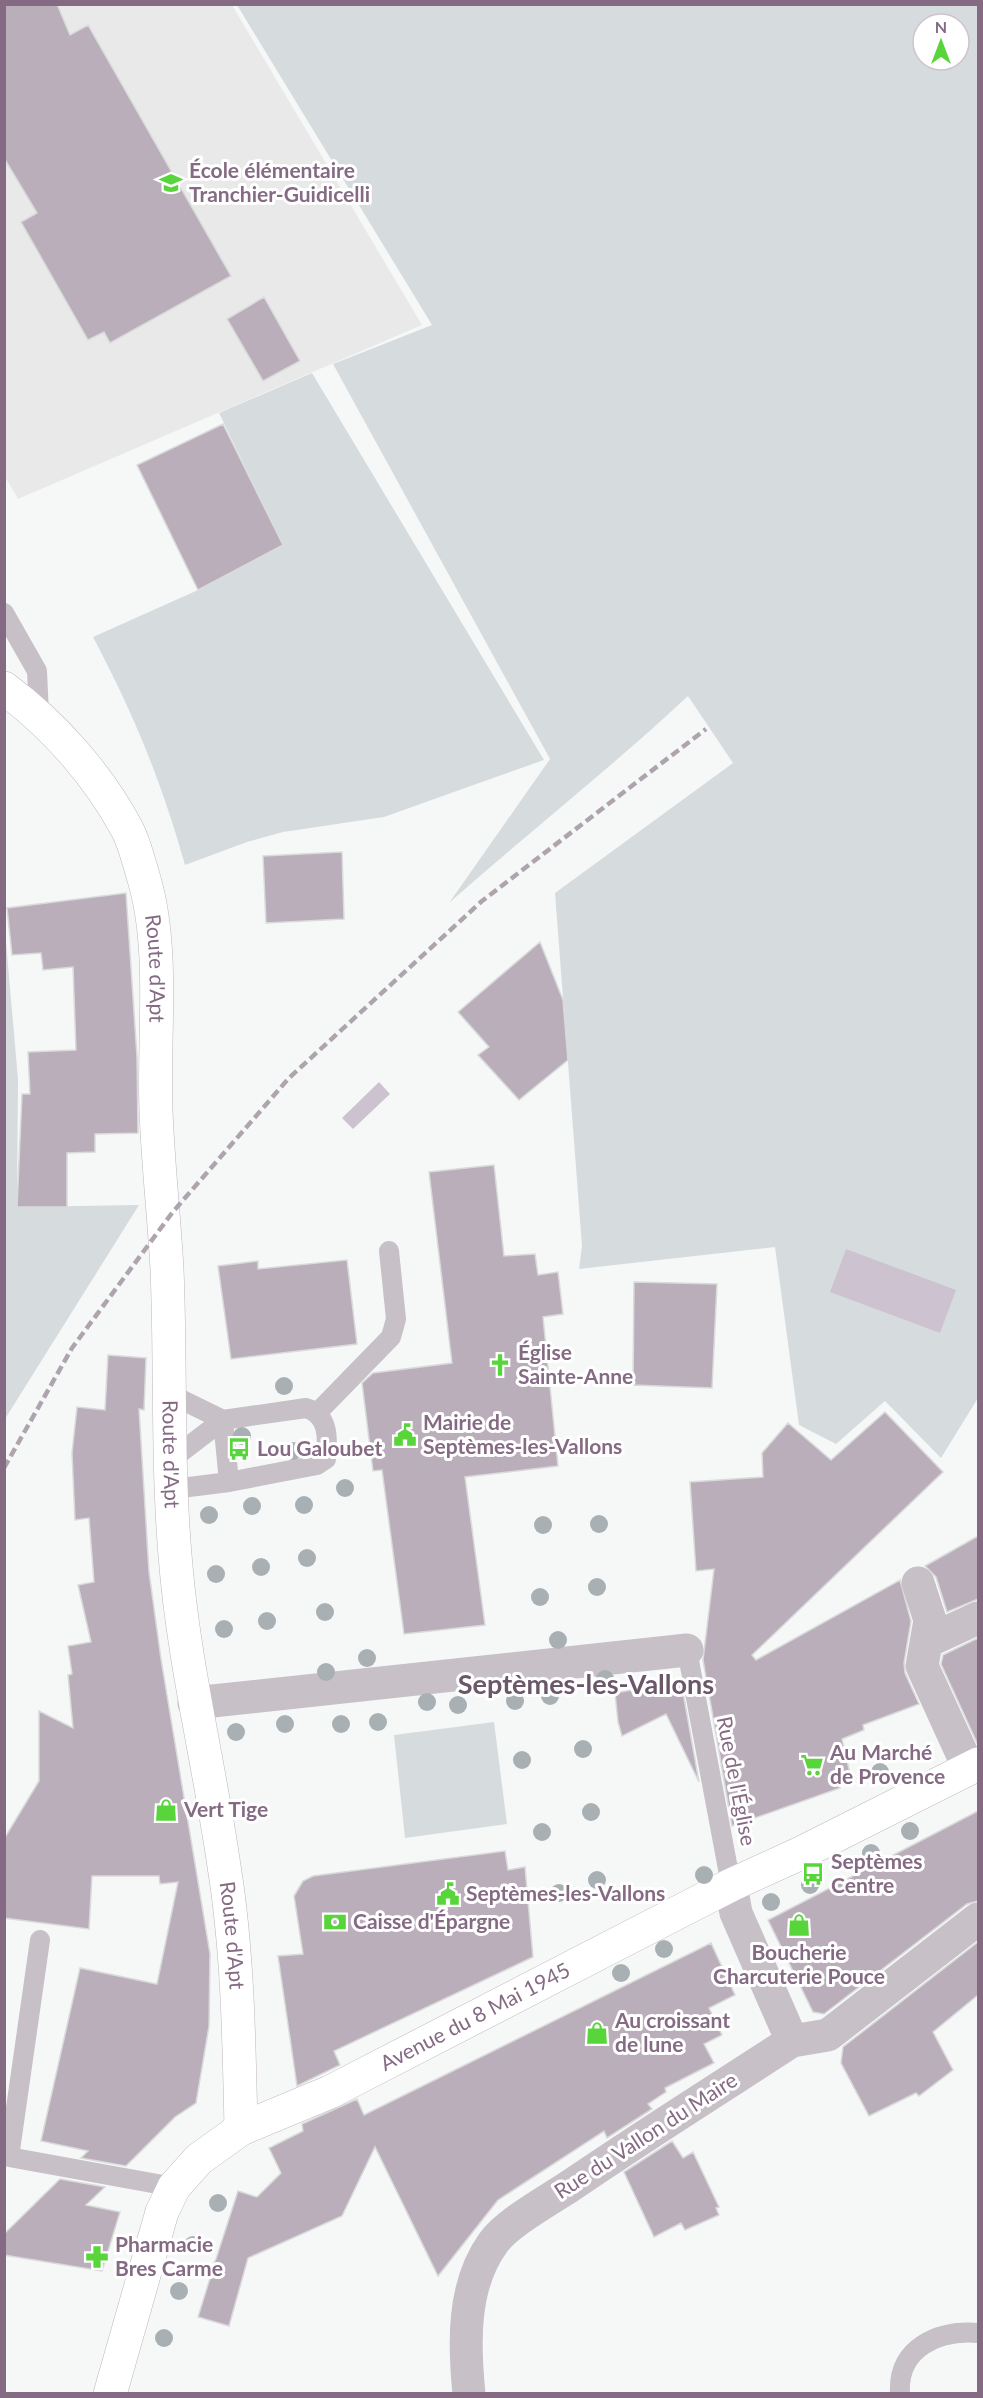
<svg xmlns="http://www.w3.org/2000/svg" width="983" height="2398" font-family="Lato,sans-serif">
<rect width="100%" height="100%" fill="#f6f8f8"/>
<path fill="#e9e9ea" d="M4,5H232L422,325L18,499L4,475Z"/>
<path fill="#d6dcdd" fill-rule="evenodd" d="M237,5H978V1398L941,1458L885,1401L836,1444L799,1425L775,1247L579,1269L582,1246L555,893L733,763L688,696C611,768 528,833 449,903L550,759L333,364L432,325ZM923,24H959V60H923Z
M312,373L544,760L384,817L283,832L247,842L185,865C161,780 134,715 93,637L198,590L283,545L219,413Z
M4,919L18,1079L17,1207L139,1205L5,1419Z
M494,1722L507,1824L405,1838L394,1735Z"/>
<path fill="#cdc3d0" d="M379,1082L390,1094L353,1129L342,1118Z
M846,1249L956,1290L940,1333L830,1292Z"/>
<path fill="#baaebb" stroke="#d9dada" stroke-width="1.5" d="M4,4H57L70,35L88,25L231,276L110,343L104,332L88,340L21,222L37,213L4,158Z
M264,297L300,361L263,381L227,319Z
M223,424L283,545L198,590L137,465Z
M342,852L344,919L266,923L263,856Z
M126,893L137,1057L138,1133L95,1134V1152L67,1153V1207H17L22,1094H30L28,1052L76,1050L73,967L43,970L41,953L12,955L7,908Z
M540,942L563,1000L568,1060L519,1100L478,1055L489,1047L458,1012Z
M494,1165L504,1256L535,1254L538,1275L558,1272L563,1314L543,1317L558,1466L465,1477L485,1625L404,1634L382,1470L373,1471L362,1383L373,1373L452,1363L429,1172Z
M347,1260L357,1344L231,1359L218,1266L258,1261V1269Z
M634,1282L717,1284L712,1388L633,1385Z
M108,1355L146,1358L144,1410L139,1409L149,1572L161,1659L210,1954L209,2026L196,2103L175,2117L126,2166L81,2158L88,2151L41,2141L80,1968L157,1984L178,1882L160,1884L159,1876H92L89,1929L4,1918V1839L39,1781V1711L73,1728L68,1675L72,1674L68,1646L91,1642L78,1585L94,1582L89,1518L75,1520L72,1453L77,1407L105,1410Z
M885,1412L943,1472L752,1655L756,1660L900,1580L911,1621L904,1663L905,1673L919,1704L863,1725L864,1730L842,1739L850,1773L837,1776L840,1788L732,1826L703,1660L714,1569L696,1571L690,1482L763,1477L762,1453L788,1423L831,1460Z
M978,1536V1599L947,1612L936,1577L925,1566Z
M978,1638V1745L941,1664L943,1655Z
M681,1681L699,1782L666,1714L622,1736L618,1722L615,1693Z
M978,1811V1901L967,1904L824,2014L813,2012L768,1920Z
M505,1851L508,1870L525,1867L533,1957L334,2051L340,2065L297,2086L278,1956L303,1954L294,1896L303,1881L313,1876Z
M978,1942V1995L933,2032L953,2070L919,2096L916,2093L869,2116L841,2063L843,2047Z
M711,1943L735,1995L709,2008L722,2035L704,2044L714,2063L665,2088L666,2092L648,2104L652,2109L607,2138L604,2131L498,2200L438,2276L375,2147L342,2216L248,2258L229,2326L198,2317L211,2275L207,2276L216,2259L238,2191L257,2197L281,2173L269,2148L303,2131L302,2124L357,2099L364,2115Z
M672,2141L683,2158L693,2152L719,2207L716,2208L719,2215L685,2230L681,2223L654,2237L624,2172Z
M60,2179L105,2187L86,2205L120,2212L102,2271L4,2255V2234Z"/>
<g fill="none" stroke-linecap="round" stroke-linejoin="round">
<g stroke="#beb5bd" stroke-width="34">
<g id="secondary">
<path id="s1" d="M4,688C54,725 98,775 127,829C135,844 139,863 144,879C165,950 153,1037 156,1111C158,1164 164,1216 167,1269C171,1364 167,1460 175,1555C183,1660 209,1762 224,1866C238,1953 239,2041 241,2129"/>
<path id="s2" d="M110,2394L162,2212L174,2187L199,2159L241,2129L330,2092L731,1885L801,1853L978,1764"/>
</g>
</g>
<path stroke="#c7c0c7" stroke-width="20" d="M4,613L37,671L39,714
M168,1393L223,1420
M318,1412L391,1337L396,1319L389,1251
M223,1420L229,1482
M172,1459L223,1420L306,1408C329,1415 328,1438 326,1459L317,1465L229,1482L173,1489
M687,1650L731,1885
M40,1940L9,2157L174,2187
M900,2394C897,2347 939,2330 978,2333"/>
<path stroke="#c7c0c7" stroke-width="33" d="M918,1583L930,1620L922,1666L969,1769
M926,1642L978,1618
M194,1703L687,1650
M792,2041L828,2035L978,1919
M469,2394C464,2344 462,2286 493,2243C507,2223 549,2200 570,2186C643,2136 718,2089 792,2041L736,1913L731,1885"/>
<use href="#secondary" stroke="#fff" stroke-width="33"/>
<path stroke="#aea4ae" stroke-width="4.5" stroke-dasharray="9 4.5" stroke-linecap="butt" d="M4,1468L72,1348L172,1213L289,1078L482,901L706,729"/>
</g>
<g fill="#a8b0b4">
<circle cx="284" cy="1386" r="9"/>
<circle cx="242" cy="1436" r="9"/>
<circle cx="293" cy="1451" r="9"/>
<circle cx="345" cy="1488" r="9"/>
<circle cx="304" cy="1505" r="9"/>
<circle cx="252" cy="1506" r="9"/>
<circle cx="209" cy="1515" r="9"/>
<circle cx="599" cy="1524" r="9"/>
<circle cx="543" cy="1525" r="9"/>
<circle cx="307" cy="1558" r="9"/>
<circle cx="261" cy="1567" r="9"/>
<circle cx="216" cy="1574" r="9"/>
<circle cx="597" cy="1587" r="9"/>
<circle cx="540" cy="1597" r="9"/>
<circle cx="325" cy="1612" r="9"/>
<circle cx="267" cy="1621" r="9"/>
<circle cx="224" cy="1629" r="9"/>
<circle cx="558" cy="1640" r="9"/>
<circle cx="367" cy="1658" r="9"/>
<circle cx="326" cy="1672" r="9"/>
<circle cx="605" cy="1679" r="9"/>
<circle cx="550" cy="1696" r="9"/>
<circle cx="515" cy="1701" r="9"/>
<circle cx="427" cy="1702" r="9"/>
<circle cx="458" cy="1705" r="9"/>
<circle cx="378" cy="1722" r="9"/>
<circle cx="285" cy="1724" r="9"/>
<circle cx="341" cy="1724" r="9"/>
<circle cx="236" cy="1732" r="9"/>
<circle cx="583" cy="1749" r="9"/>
<circle cx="522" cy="1760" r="9"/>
<circle cx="880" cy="1772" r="9"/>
<circle cx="591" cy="1812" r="9"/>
<circle cx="910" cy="1831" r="9"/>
<circle cx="542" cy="1832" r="9"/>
<circle cx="871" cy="1853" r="9"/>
<circle cx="704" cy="1875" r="9"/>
<circle cx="597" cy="1880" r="9"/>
<circle cx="810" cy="1885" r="9"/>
<circle cx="559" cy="1893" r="9"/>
<circle cx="771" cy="1902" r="9"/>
<circle cx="664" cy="1949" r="9"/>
<circle cx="621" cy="1973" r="9"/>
<circle cx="218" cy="2203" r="9"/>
<circle cx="193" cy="2245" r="9"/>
<circle cx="179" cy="2291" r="9"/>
<circle cx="164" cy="2338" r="9"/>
</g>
<defs>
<g id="school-bare" transform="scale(1.8)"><path d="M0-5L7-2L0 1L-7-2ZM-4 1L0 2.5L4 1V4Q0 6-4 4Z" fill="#58d53a" stroke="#fff" stroke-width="2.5" paint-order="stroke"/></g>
<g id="church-bare" transform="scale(1.8)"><path d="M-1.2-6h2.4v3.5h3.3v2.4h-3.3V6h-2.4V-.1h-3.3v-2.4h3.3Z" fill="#58d53a" stroke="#fff" stroke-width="2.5" paint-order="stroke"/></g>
<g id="civic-bare" transform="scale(1.8)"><path d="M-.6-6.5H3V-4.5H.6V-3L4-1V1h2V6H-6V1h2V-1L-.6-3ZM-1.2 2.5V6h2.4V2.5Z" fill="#58d53a" stroke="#fff" stroke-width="2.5" paint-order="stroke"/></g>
<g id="bus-bare" transform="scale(1.8)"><path d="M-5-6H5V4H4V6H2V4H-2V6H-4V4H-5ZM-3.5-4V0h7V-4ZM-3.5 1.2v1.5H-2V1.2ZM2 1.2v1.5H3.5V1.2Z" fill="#58d53a" stroke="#fff" stroke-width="2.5" paint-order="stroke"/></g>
<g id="supermarket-bare" transform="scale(1.8)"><path d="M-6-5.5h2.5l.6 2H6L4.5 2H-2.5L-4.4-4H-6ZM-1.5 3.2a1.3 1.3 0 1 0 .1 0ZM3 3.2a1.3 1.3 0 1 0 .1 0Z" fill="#58d53a" stroke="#fff" stroke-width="2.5" paint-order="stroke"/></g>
<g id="shop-bare" transform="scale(1.8)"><path d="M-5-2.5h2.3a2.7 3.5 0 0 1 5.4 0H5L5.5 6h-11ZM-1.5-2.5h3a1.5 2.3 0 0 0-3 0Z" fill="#58d53a" stroke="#fff" stroke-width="2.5" paint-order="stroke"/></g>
<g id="bank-bare" transform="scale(1.8)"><path d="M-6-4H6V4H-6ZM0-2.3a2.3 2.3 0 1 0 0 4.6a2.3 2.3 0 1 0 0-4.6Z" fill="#58d53a" stroke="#fff" stroke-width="2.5" paint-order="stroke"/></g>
<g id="pharmacy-bare" transform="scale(1.8)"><path d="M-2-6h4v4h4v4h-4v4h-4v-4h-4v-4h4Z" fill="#58d53a" stroke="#fff" stroke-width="2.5" paint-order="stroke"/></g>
</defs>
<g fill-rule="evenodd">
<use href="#school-bare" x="171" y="183"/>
<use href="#church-bare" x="500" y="1365"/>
<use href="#civic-bare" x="405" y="1435"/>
<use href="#bus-bare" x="239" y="1449"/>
<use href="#supermarket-bare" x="812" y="1765"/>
<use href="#shop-bare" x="166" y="1810"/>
<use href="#bus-bare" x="813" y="1874"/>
<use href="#civic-bare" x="448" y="1894"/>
<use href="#bank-bare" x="335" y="1922"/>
<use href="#shop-bare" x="799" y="1925"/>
<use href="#shop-bare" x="597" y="2033"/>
<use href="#pharmacy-bare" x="97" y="2257"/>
</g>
<g text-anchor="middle" stroke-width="6" stroke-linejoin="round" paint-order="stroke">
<g font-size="21" font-weight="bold" fill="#856a84" stroke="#fff" text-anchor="start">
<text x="189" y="178">École élémentaire<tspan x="189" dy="24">Tranchier-Guidicelli</tspan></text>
<text x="518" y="1360">Église<tspan x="518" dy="24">Sainte-Anne</tspan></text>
<text x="423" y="1430">Mairie de<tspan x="423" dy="24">Septèmes-les-Vallons</tspan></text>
<text x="257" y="1456">Lou Galoubet</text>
<text x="830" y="1760">Au Marché<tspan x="830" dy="24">de Provence</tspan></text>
<text x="184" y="1817">Vert Tige</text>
<text x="831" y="1869">Septèmes<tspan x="831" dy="24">Centre</tspan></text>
<text x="466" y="1901">Septèmes-les-Vallons</text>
<text x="353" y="1929">Caisse d'Épargne</text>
<text x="799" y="1960" text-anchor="middle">Boucherie<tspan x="799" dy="24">Charcuterie Pouce</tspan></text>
<text x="615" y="2028">Au croissant<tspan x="615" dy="24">de lune</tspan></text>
<text x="115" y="2252">Pharmacie<tspan x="115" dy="24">Bres Carme</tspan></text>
</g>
<g font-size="21" fill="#856a84" stroke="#fff">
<text dy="7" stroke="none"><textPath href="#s1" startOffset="332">Route d'Apt</textPath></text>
<text dy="7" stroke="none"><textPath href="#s1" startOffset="818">Route d'Apt</textPath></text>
<text transform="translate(736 1781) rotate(79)" y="7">Rue de l'Église</text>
<text dy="7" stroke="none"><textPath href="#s1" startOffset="1304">Route d'Apt</textPath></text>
<text dy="7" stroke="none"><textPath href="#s2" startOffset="566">Avenue du 8 Mai 1945</textPath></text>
<text transform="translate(646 2136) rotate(-33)" y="7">Rue du Vallon du Maire</text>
</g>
<g font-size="27" font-weight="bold" fill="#6a576a" stroke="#fff">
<text x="586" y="1694">Septèmes-les-Vallons</text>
</g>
</g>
<rect width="983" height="2398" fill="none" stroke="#856a84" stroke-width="12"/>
<g transform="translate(941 42)"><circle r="28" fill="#ffffff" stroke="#cec3ce" stroke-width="1.5"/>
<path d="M0-4.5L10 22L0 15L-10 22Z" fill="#58d53a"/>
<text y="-9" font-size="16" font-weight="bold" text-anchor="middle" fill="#856a84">N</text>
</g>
</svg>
